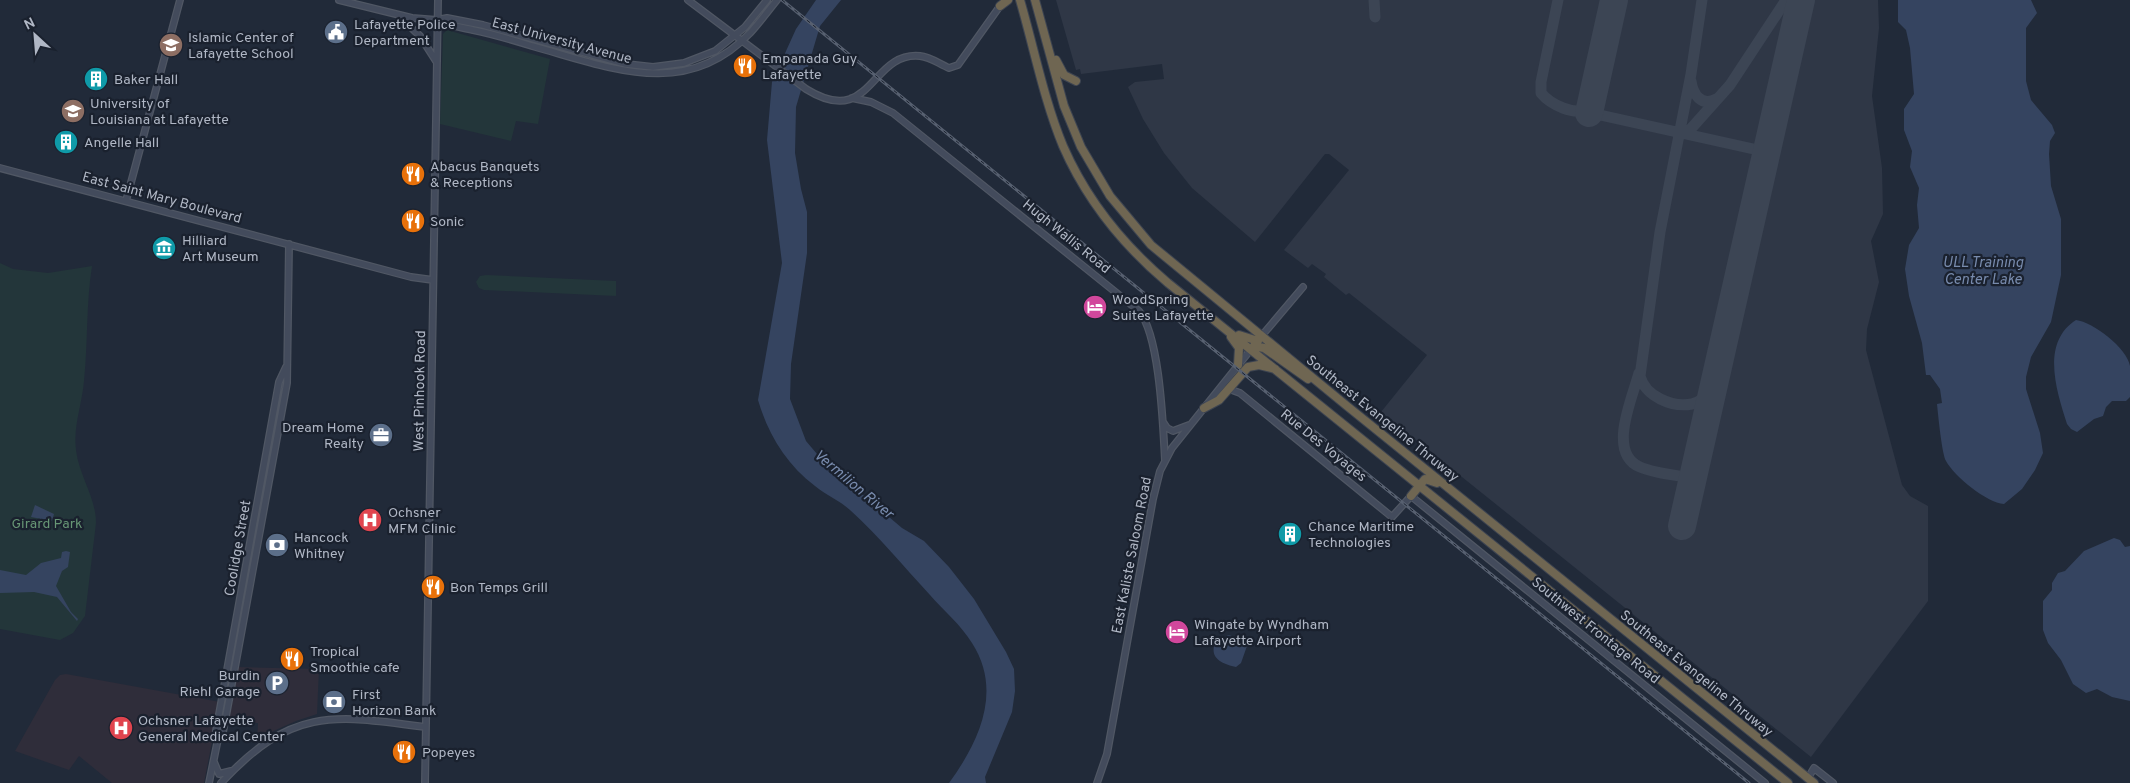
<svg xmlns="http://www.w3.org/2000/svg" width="2130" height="783" font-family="Overpass,sans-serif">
<rect width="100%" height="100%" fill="#212a39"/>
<path fill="#2f2d3a" d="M238,667L319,669L317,714L296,721L269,733L257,742L258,723L216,721L204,783H112L79,756L69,770L15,751L55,680L60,675L66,674L231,704Z"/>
<path fill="#2f3746" d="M1056,0H1878L1879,28L1872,96L1882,168L1883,214L1871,241L1879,282L1867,329L1866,350L1902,485L1910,496L1928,506V601L1811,757L1381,412L1427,355L1349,293L1346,295L1324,277L1326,274L1312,264L1308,268L1284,250L1349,170L1329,154H1325L1255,242L1192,188L1164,153L1143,119L1128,87L1135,82L1164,79L1162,64L1081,74L1080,69L1076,70Z"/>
<path fill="#23363a" d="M447,30L550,59L538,124L516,121L511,141L440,124L443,34Z
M0,263L13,269L48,273L92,266C86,304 88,343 84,381C82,405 73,426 76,450C79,476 96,497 96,523L85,616L73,633L60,640L0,629Z
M486,275L616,281V296L484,290L479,288L476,282L480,276Z"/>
<path fill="#354460" d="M816,0H841L820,26L796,107L795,153L801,189L807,212V253L791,364L790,399L806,441L823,461L902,528L924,541L949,567L974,599L1006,652L1014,669L1015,691L1012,712L985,777L986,783H949C979,742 1003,691 972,643C961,625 944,611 930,595C903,566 879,536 850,510C839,500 826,495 815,486C786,464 768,434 758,400L782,263L767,140L772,82L796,29Z
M1898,0H2031L2037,13L2026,28V81L2031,100L2052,125L2055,133L2050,141L2049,154L2051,186L2061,219V275L2051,322L2031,357L2026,377V389L2040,433L2043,453L2035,470L2022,489L2004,504C1987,503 1954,476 1946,461C1942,455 1938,414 1937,404L1942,403L1940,389L1930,375H1926L1922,343L1909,296L1905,269L1909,245L1919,228L1917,205L1919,188L1910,167L1912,151L1904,130V109L1914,94L1910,48L1906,30L1898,22Z
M2076,320C2093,322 2127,348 2130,366C2130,376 2130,387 2130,397L2126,401H2112L2106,407L2103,416L2094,419L2077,432L2071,429L2067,424C2057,392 2040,343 2076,320Z
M35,505L54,514L52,521L31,517Z
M2114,538L2120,540L2125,547L2130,546V701L2112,697L2097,689L2086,693L2073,684L2061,660L2048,643L2043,630V601L2052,590V583L2058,573L2065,571L2084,551Z
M66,551L70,552L68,567L62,571L56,586L71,612L78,619L77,621L57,597L34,592L0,593V570L26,575L41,563L61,558L62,552Z
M1228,635C1236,637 1243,638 1247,646L1241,663L1236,667C1223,664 1209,659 1215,643Z"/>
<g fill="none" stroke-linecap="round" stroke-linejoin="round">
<path stroke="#3c4554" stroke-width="11" d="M1374,0L1375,17
M1558,0L1541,82V93C1550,104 1575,117 1588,108
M1702,0L1691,74L1660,232L1640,376C1645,396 1672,408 1692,404C1702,402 1707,394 1713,387
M1691,81C1693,94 1701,107 1716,99
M1582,111L1767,152
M1680,134L1688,132L1730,85L1786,0
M1639,373C1632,399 1607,453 1640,467C1656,474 1676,475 1693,478"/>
<path stroke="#3c4554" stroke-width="28" d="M1589,113L1614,0
M1682,526L1801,0"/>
<g stroke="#505764" stroke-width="8">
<path id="secondary" d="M339,0L412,18L437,20L447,18L483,25L626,64L653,67L684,63L715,51L745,27L767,0
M688,0L806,89C872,130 870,51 920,56C931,57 939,64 949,68L958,65L1000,6
M398,15L420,36L436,61
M437,20C448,26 461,27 473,30C493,34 513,40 532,46C609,67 685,101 750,33C760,22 768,11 777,0
M852,98L871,102L893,113L1139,311C1160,336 1163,426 1165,460
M0,168L411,277L433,280
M126,201L180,0
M1259,339L1303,287
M1229,389L1240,393L1392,517L1411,496L1765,783
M1163,422L1167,428L1173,431L1189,425
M219,734L216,731L279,382L286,367
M214,762L219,774L231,771
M1808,778L1814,768L1833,783
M209,783L219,734L223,732L229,700L287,383L289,244
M221,783C291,708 331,714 425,727
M425,783L438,0
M1097,783L1107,754L1153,499L1160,471L1172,448L1252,348"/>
</g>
<g stroke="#3d4451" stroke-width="10">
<path id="highway" d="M1020,0C1034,48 1044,100 1063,146C1087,201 1123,245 1168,283L1788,783
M1035,0L1064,106L1081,147L1110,196L1151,245L1347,406L1814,783
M1000,6L1008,0
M1056,60L1064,75L1076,81
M1239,335L1258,341
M1231,337L1239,348L1238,365
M1254,346L1264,348L1308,379
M1204,408L1219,400L1248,367L1259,365L1275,369
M1411,496L1425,479L1437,483"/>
</g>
<use href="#secondary" stroke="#434b5c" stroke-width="5.5"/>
<use href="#highway" stroke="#6f6652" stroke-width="8"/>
<g stroke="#576070" stroke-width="3">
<path id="rail" d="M782,0L1749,783"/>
</g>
<use href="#rail" stroke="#1a212e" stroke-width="1" stroke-dasharray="4" stroke-linecap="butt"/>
</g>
<defs>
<g id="civic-disc" transform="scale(1.25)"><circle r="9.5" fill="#5c6f8a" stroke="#1a212e"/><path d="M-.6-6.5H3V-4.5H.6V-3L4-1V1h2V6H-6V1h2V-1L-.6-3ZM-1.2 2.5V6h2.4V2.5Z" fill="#fff"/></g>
<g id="school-disc" transform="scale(1.25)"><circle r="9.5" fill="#8d6e63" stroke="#1a212e"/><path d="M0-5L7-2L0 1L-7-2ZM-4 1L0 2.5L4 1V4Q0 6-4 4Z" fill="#fff"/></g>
<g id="restaurant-disc" transform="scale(1.25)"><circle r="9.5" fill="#e8710a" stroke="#1a212e"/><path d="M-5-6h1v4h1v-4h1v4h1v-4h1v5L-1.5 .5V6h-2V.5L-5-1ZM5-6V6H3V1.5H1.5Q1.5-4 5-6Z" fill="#fff"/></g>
<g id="building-disc" transform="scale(1.25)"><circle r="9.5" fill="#0f9aa8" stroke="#1a212e"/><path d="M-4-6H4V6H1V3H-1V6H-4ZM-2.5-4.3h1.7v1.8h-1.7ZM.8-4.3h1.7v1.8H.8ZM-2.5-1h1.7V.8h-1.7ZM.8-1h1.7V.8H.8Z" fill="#fff"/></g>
<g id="university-disc" transform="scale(1.25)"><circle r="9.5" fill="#8d6e63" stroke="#1a212e"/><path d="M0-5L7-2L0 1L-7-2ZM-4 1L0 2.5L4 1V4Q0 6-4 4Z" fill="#fff"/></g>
<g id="museum-disc" transform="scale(1.25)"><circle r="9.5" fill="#0f9aa8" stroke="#1a212e"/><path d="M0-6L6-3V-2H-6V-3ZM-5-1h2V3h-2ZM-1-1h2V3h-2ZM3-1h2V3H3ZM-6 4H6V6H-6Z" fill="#fff"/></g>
<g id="hotel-disc" transform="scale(1.25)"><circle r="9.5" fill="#d1479c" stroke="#1a212e"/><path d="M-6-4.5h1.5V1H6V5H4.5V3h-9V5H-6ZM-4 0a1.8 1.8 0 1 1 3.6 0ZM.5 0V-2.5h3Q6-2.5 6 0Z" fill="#fff"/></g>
<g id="office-disc" transform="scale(1.25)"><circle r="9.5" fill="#5c6f8a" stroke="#1a212e"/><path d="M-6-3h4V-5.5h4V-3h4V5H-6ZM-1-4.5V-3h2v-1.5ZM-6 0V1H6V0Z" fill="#fff"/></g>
<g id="hospital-disc" transform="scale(1.25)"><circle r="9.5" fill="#e0444e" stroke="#1a212e"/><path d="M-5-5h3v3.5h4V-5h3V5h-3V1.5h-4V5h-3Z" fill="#fff"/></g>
<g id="bank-disc" transform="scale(1.25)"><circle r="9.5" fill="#5c6f8a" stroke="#1a212e"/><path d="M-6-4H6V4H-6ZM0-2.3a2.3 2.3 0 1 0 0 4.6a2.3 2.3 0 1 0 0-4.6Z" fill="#fff"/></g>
<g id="parking-disc" transform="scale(1.25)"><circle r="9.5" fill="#5c6f8a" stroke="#1a212e"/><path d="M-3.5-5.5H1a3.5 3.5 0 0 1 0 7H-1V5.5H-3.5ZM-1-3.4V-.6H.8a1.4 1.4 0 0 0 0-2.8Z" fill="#fff"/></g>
</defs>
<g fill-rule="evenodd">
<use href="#civic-disc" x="336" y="32"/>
<use href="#school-disc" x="171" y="45"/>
<use href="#restaurant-disc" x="745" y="66"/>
<use href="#building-disc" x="96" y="79"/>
<use href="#university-disc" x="73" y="111"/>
<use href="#building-disc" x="66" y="142"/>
<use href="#restaurant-disc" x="413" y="174"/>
<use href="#restaurant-disc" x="413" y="221"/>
<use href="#museum-disc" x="164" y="248"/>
<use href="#hotel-disc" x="1095" y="307"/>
<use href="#office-disc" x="381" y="435"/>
<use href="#hospital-disc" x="370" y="520"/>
<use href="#building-disc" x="1290" y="534"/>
<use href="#bank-disc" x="277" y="545"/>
<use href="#restaurant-disc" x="433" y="587"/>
<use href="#hotel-disc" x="1177" y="632"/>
<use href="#restaurant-disc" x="292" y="659"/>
<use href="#parking-disc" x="277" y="683"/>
<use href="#bank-disc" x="334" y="702"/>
<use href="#hospital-disc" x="121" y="728"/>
<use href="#restaurant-disc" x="404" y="752"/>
</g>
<g text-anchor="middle" stroke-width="4.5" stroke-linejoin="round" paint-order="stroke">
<g font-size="14" fill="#b0b7c5" stroke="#1a212e" text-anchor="start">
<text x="354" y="29">Lafayette Police<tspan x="354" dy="16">Department</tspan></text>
<text x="188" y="42">Islamic Center of<tspan x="188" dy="16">Lafayette School</tspan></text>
<text x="762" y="63">Empanada Guy<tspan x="762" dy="16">Lafayette</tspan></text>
<text x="114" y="84">Baker Hall</text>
<text x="90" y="108">University of<tspan x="90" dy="16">Louisiana at Lafayette</tspan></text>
<text x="84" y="147">Angelle Hall</text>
<text x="430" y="171">Abacus Banquets<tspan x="430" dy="16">&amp; Receptions</tspan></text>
<text x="430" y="226">Sonic</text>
<text x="182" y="245">Hilliard<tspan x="182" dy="16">Art Museum</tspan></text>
<text x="1112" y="304">WoodSpring<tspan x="1112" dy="16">Suites Lafayette</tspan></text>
<text x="364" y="432" text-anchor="end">Dream Home<tspan x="364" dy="16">Realty</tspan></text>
<text x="388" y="517">Ochsner<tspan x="388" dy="16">MFM Clinic</tspan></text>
<text x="1308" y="531">Chance Maritime<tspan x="1308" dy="16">Technologies</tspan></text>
<text x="294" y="542">Hancock<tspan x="294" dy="16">Whitney</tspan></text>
<text x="450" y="592">Bon Temps Grill</text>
<text x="1194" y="629">Wingate by Wyndham<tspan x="1194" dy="16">Lafayette Airport</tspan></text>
<text x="310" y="656">Tropical<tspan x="310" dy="16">Smoothie cafe</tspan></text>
<text x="260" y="680" text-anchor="end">Burdin<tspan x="260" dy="16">Riehl Garage</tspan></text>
<text x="352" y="699">First<tspan x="352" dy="16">Horizon Bank</tspan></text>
<text x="138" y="725">Ochsner Lafayette<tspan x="138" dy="16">General Medical Center</tspan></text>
<text x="422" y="757">Popeyes</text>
</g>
<g font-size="14" fill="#b0b7c5" stroke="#1a212e">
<text transform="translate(562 40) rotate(15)" y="5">East University Avenue</text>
<text transform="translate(162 197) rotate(15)" y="5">East Saint Mary Boulevard</text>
<text transform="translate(1067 236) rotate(39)" y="5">Hugh Wallis Road</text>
<text transform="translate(419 391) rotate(-89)" y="5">West Pinhook Road</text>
<text transform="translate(1383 418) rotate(39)" y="5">Southeast Evangeline Thruway</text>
<text transform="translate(1324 445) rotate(39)" y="5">Rue Des Voyages</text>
<text transform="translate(237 548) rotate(-80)" y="5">Coolidge Street</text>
<text transform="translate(1131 555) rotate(-79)" y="5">East Kaliste Saloom Road</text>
<text transform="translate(1596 630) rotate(39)" y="5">Southwest Frontage Road</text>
<text transform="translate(1697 673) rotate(39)" y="5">Southeast Evangeline Thruway</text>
</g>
<g font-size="14" fill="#679675" stroke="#1a212e">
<text x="47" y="528">Girard Park</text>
</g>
<g font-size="15" font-style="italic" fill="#788bad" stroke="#1a212e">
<text x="1983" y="267">ULL Training<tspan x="1983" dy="17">Center Lake</tspan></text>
<text transform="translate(854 484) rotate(40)" y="5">Vermilion River</text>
</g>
</g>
<g transform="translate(35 35) rotate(334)" stroke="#1a212e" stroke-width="4" paint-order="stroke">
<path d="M0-4L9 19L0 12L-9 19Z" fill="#b0b7c5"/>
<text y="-8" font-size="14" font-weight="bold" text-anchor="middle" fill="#b0b7c5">N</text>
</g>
</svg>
